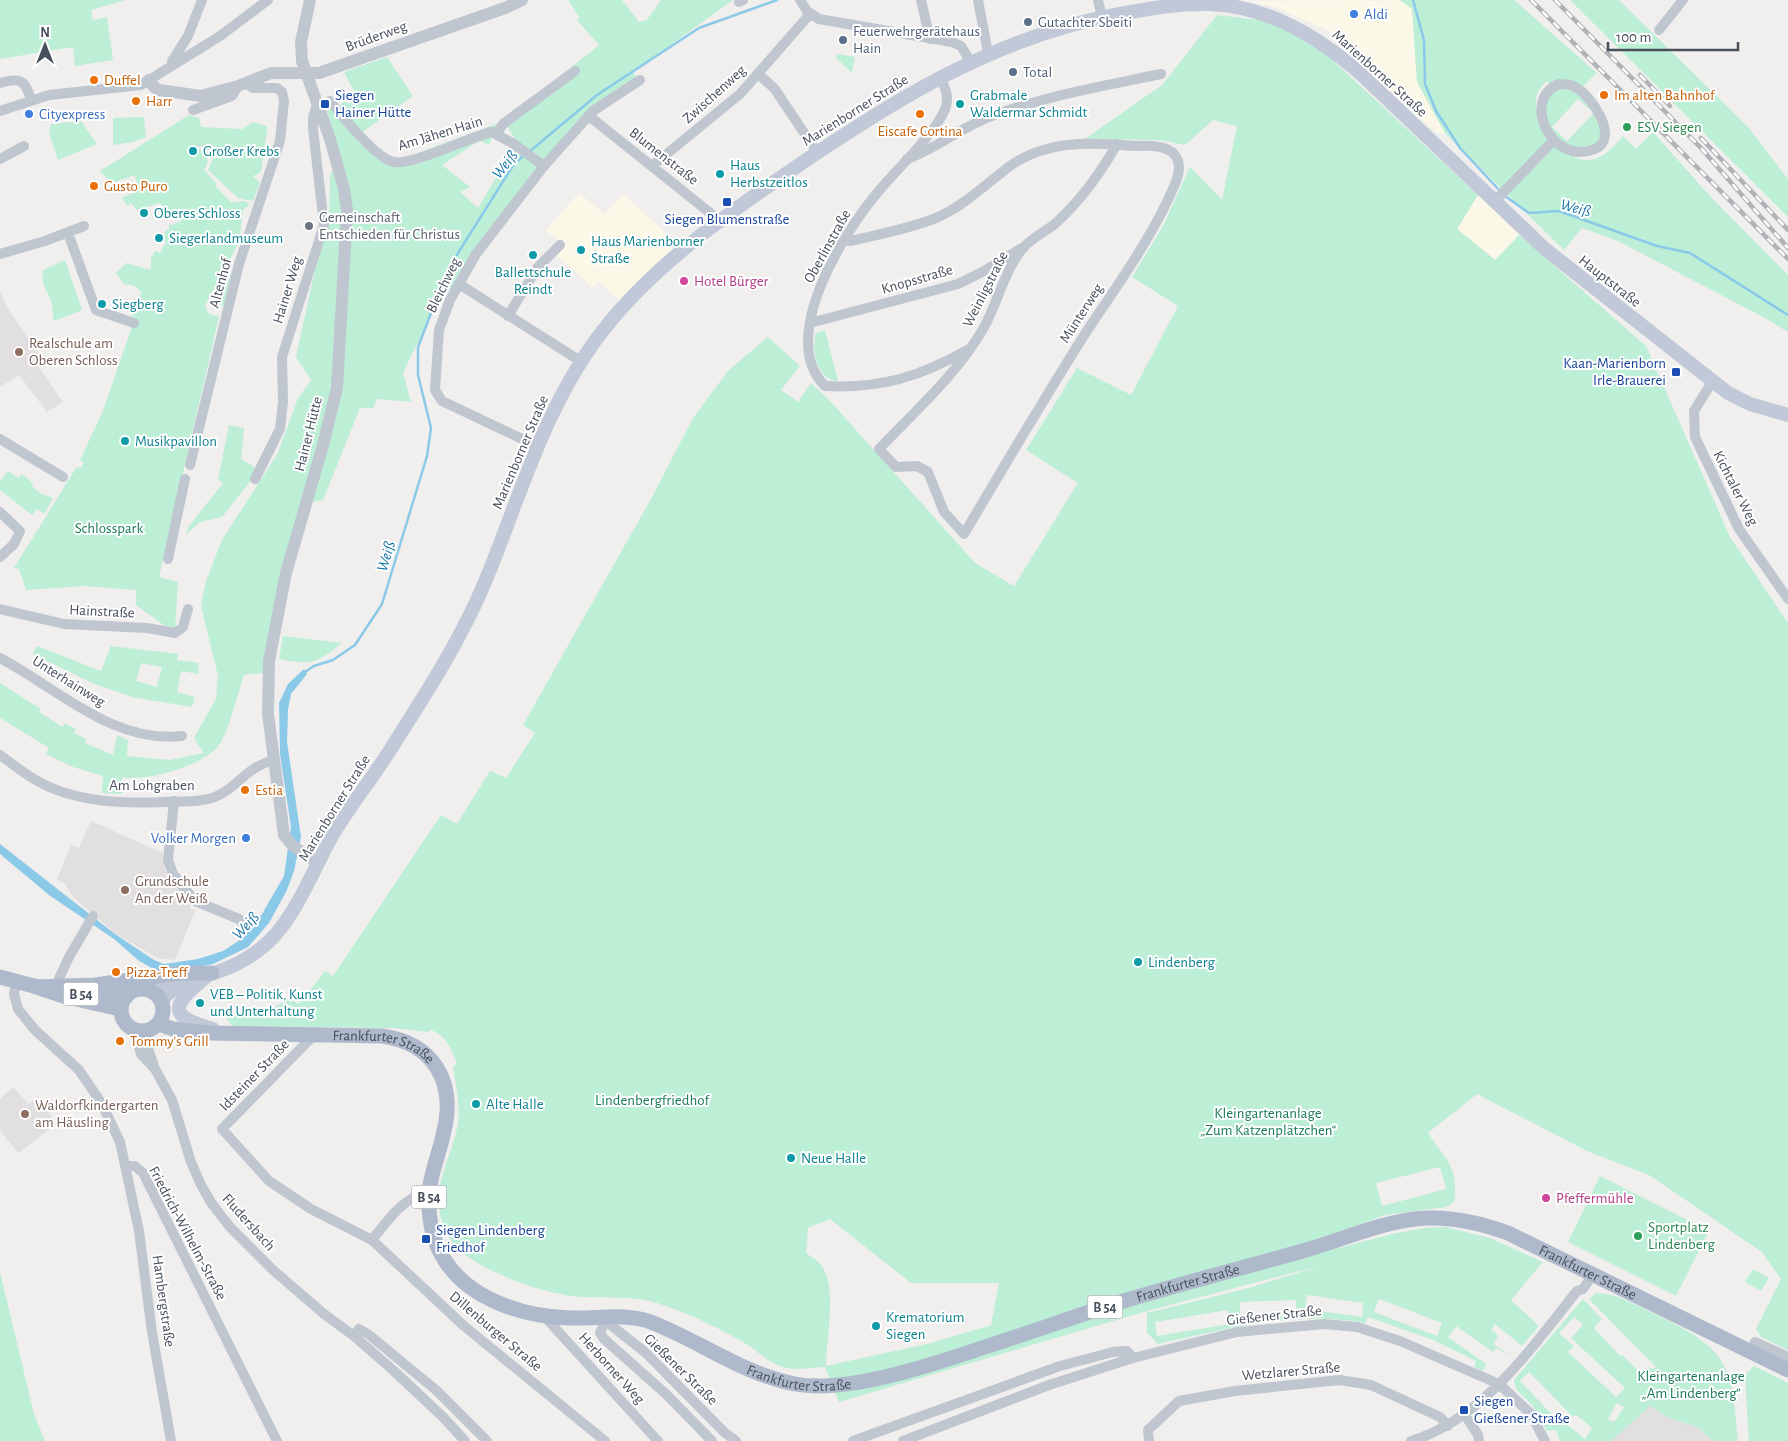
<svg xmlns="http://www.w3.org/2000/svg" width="1788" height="1441" font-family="'Alegreya Sans',sans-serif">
<rect width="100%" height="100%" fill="#f1eeee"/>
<path fill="#fbf8e7" d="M1400,0L1412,9L1417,82L1445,133L1438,134L1327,30L1275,7L1248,1Z
M579,193L605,214L623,194L678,244L620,301L599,281L592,288L580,275L553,253L561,243L546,230Z
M1478,195L1519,235L1496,260L1457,229Z"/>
<path fill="#e1dfe0" d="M0,292L8,309L42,358L36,363L63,402L47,412L19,375L0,387Z
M91,821L163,853L165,870L191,904L190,908L195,911L175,960L157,958L116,934L73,897L66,885L57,879L71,845L79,848Z
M13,1087L29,1104L37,1097L57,1124L18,1153L0,1131V1099Z
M1650,1406L1669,1418L1697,1427L1713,1441H1611Z"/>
<path fill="#bdeed6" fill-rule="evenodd" d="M0,0H125L91,10L93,20L107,17L113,60L75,66L73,47L0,59Z
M568,0H622L639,22L647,20L661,0H733L633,72L638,79L601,102L546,160L537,165V170L486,233L451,291L444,288L403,373L411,402L377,399L373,408H360L323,500L306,503L264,673L244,675C237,695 231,724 221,742C208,765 147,782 122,777V794L102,793L103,776L73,767L46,754L49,748L0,718V683L41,709L39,712L62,727L65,723L76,729L74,733L86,739L85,743L113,755L117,735L128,740L127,756L170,760L204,753L194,738L216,699L218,676L201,606L206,581L222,540L278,453L298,398L311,380L296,357L315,270L329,223L330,174L341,162L324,99L338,107L345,100L349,104L357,97L344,72L387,57L413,96L362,132L393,162L499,123L489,145L479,141L442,165L470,187L460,192L478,208L517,142L504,121L599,45L577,20L579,17Z
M1400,0H1514L1597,73L1579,90L1598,113L1602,143L1572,151L1575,158C1598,165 1609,152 1623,136L1636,149L1653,132L1709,195L1788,275V332L1765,318L1618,241L1582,228L1564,250L1445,133L1417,82L1412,9ZM1547,81L1552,87L1540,121C1534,105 1533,93 1547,81ZM1578,99L1594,113L1567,141L1552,127Z
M1570,0H1619L1748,127L1788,179V217Z
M1217,15L1259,20L1294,33L1326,54L1478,195L1457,229L1495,260L1519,235L1646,346L1730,537L1788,623V1350L1761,1337L1756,1329L1781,1279L1762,1252L1649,1175L1587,1151L1477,1094L1428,1133C1447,1161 1459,1167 1454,1202L1446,1207L1385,1215L1321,1239L881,1373L831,1382L825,1367C814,1367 799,1371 788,1368C769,1365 759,1351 743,1342C717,1327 686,1312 657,1303C634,1296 609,1298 586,1297C550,1297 466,1269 448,1236C425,1191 451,1164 458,1123C460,1104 456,1085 453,1067L457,1063C451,1048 446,1036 431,1030L428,1032L393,1028L232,1026L226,1018L274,1008L289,998L299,1004L325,971L333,976L441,815L457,824L490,771L506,778L535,733L523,725L651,499L693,418L728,371L768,337L800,366L781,390L798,402L811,383L831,402L975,563L1014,586L1078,483L1026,450L1077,368L1131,395L1178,306L1132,277L1163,226L1190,167L1222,200L1237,126L1213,120L1185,145L1160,140L1085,139L1162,85ZM1440,1167L1446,1189L1382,1206L1376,1183ZM830,1219L911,1283H999L991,1325L931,1343L826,1366C826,1341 837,1290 823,1268C819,1261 813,1258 806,1253L808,1228Z
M837,54L855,57L852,73L836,58Z
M189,115L199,118L201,127L242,129L253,122L267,126V130L261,172L253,176L260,183L253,201L238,198L208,170L213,159L208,151L202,146L190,150L199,149L206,154L208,162L204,170L216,183L215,186L231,202L246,201L249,205L243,210L240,237L235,250L205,306L208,313L219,317L159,577L178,582L175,629L168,628L136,605V590L84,586L26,590L19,569L14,568L76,468L82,467L83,462L80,460L103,411L135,318L132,316L131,306L134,305V300L140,296L141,292L135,286L124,284L116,273L126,263L151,270V258L155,251L160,253L166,242L162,239L166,230H169V223L172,225L181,221L180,218L185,215L183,210L167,214L160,203L137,210L131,203L127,206L122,198L136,191L137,184L135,175L112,183L100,171Z
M144,117L146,137L133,142L113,145V118Z
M81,121L97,144L58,160L49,133L51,124Z
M65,260L82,310L54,321C52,315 53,311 52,305C50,290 40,290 43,270Z
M232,270L224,306L219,304Z
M825,330L838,381C817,380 811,351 816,333Z
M229,425L244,428L241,459L259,470L222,517L200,522L186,535L189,526L223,483L218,480Z
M8,471L19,478L22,474L33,483L32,486L40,493L53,498L44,514L37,509L32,515L0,490V482Z
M283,636L342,643C314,665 313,665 279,659Z
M37,646L101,671L111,646L178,654L177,660L199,663L198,674L181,671L177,692L195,697L192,707L132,697L92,683L33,654ZM141,663L162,667L157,687L136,681Z
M1600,1176L1709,1231L1676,1296L1568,1242Z
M1445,1227L1490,1238L1543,1262L1511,1300L1539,1326L1522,1346L1495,1324L1491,1330L1497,1334V1338L1493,1344L1511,1356L1496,1348L1493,1352L1456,1326L1448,1337L1486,1364L1483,1371L1474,1367L1476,1361L1433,1340L1368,1317L1365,1323C1296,1310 1224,1329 1158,1344L1147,1333V1313L1249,1288L1323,1265L1147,1311L839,1402L833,1387L1121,1305L1392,1234L1425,1228ZM1307,1295L1363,1303L1362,1317L1305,1309ZM1379,1299L1442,1323L1437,1336L1374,1312ZM1296,1300V1315L1240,1316V1302ZM1228,1310L1230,1324L1157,1336L1155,1322Z
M1753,1269L1769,1278L1761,1291L1745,1282Z
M0,1272L34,1414L45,1441H0Z
M1596,1293C1619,1294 1636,1305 1657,1315C1729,1350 1732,1364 1738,1441H1713L1697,1427L1669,1418L1650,1406L1611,1441H1560L1556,1430L1547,1431L1532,1405L1516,1389L1514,1380L1583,1299L1602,1319L1594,1328L1620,1356L1622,1355L1641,1373L1648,1367L1653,1369L1656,1367L1589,1299ZM1574,1317L1583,1325L1571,1338L1625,1388L1616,1397L1568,1352L1574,1346L1559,1333ZM1529,1372L1573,1417L1576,1415L1592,1428L1585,1439L1566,1424L1563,1426L1520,1381ZM1617,1403L1624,1407L1614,1422L1608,1419Z
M1754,1366L1788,1383V1441H1749L1745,1375Z"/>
<path fill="#8bc9e9" d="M304,669L307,674L291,694L288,710L287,742L301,837L294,871L287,890L269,923L248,947L213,964L160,973L138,960L114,939L49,895L0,854V844L115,934L154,960L164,964L198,959L223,951L243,938L262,914L284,876L291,827L280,754L279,703L288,684Z"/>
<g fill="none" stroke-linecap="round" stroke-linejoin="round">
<path stroke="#8bc9e9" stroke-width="2.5" d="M1413,0L1424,40L1425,84L1436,111L1460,148L1501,192
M529,152L597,95L699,28L777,0
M1505,196L1529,213L1559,211L1657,246L1690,253L1788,315
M302,674L314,666L333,660L355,645L382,604L427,456L431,428L418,375V347L448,269L514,164L524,155"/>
<path stroke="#bfc6d0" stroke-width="10" d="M800,0L807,11L819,19L952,42L961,46L970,61
M921,0L930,39
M978,0L988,53
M1098,0L1102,17
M739,2L743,0
M1659,30L1683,0
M172,61L188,36L202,0
M758,74L774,88L817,152
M940,77C945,88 950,97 945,109C936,133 895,171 878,192C844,232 777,338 825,386C881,389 922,376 969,349
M0,83C21,77 25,80 31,100
M1559,84C1564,84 1570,84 1575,87C1590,94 1621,138 1595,149C1552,167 1520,99 1559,84Z
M330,101C342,116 375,157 393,162C412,166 469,137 492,132L514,144L544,166
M193,110L232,96L238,86
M0,111L49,95L141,85L220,36L268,0
M589,116L719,220
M497,133L503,124L575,71
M0,159L24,146
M907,159C936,149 960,128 989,117C1044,96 1103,86 1161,74
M652,166L740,94L810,14
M1494,202L1553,141
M68,233L96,310L134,323
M845,240L851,241C879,234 909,229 936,218C964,206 986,184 1010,166C1046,140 1091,142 1133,146C1145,146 1165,144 1174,154C1182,163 1179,174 1175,184C1152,239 1115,288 1083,337C1042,402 1003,468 964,534L944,512L928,472L917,466L896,467L879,449C916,410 957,374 983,329C998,303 1004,270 1024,247C1033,237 1047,231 1057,222C1082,199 1100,174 1117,144
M0,254L45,241L84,226
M459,284L582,362
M508,316L537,268L560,245
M810,323L958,284L984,271L1020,249
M1712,382L1694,411L1695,437L1739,529L1788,599
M0,439L63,477
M537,446L442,401L435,390L439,330L450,300L476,254L544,166L593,111L640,80
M190,465L239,264L280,141L284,101L282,92L277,88H253L245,83
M255,479L280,429L283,402L282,357L324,225L313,129V117L317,105
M0,512L20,531L14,544L0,557
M168,559L185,479
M0,609L64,624L147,628L175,633L183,627L188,609
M0,658C57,688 113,744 182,736
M0,755C11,763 22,772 34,779C72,802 121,804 164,802C181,801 201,803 217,796C239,786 246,767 274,760
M174,801L168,860L173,874L195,901L239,919L246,928
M16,982L14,994L18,1009L35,1030L79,1070L102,1104L120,1142L139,1231L152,1332L171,1441
M56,985L69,957L93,916
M134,1030L141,1054L155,1069L172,1100L191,1162L201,1185L212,1204L230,1227L273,1270L324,1314L354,1336L394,1371L443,1417L465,1441
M147,1031V1046L154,1066
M314,1035L222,1129L269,1181L311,1209L372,1240L464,1326L605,1441
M125,1166H135L143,1173L277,1441
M372,1240C391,1216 401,1201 430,1189
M544,1316L658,1441
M607,1317L612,1326L646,1353L724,1432L736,1441
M607,1317L600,1333L603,1338L666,1394L712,1441
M354,1336L359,1329L368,1334L436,1390L487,1441
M1750,1352L1755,1342L1788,1357
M1465,1415L1478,1435L1479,1441
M853,1441L1060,1366L1113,1352L1127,1351L1133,1358
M903,1441L1049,1385L1133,1358L1237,1332L1324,1324L1357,1327L1400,1341L1499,1384L1531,1414L1545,1441
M1149,1441L1148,1430L1179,1401L1235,1391L1340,1380L1371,1385L1440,1417L1448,1426
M1411,1441C1482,1420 1532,1347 1577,1291L1583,1289L1593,1274"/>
<path stroke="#bfc6d0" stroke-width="12" d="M310,0L301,42L302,61L330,139L344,189L347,210L337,388L323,445L286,573L269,661L268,714L284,835L293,846L317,863
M149,80L154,87L159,90L201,96L238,86L271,73H319L505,8L522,0"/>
<path stroke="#c1c8d7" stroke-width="14" d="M207,976C175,1003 162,1015 213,1029
M153,991C169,981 183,981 201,977C231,969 261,954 280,929C303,900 316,863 335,831C354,800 378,771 397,739C429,689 462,637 485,582C519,500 542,414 595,341C644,274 713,224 780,178C887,104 995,35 1125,13C1153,8 1182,3 1210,4C1269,6 1320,38 1362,75L1545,249L1728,393L1750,404L1788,415
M162,1000L171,991L184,984"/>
<g stroke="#aeb9cc" stroke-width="15">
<path d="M0,977L45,989"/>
<path d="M36,987L95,985L180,973H212"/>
<circle cx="142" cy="1010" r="21"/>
<path d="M42,989L63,996L120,1009"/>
<path d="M78,994L126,997"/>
<path id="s1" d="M159,1024L173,1029L208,1033L382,1036C433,1043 456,1081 444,1131C440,1152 431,1171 429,1192C428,1216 431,1239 444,1259C469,1300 525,1317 571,1318C596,1319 624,1313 648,1321C697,1339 742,1374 795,1384C847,1394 934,1364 985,1347C1029,1333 1073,1317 1117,1303C1179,1284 1243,1268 1306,1250C1345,1239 1385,1220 1427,1218C1456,1217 1481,1223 1508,1233L1788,1370"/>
</g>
<g stroke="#b0b2b8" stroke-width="4.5">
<path id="rail" d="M1531,0L1788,259
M1555,0L1701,148L1788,248
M1640,75L1670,106
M1701,138L1788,230"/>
</g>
<use href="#rail" stroke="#fff" stroke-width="2.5" stroke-dasharray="8" stroke-linecap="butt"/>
</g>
<g fill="#3f7fe0" stroke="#fff" stroke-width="2">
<circle cx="1354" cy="14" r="5"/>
<circle cx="29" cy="114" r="5"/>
<circle cx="246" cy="838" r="5"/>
</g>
<g fill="#5c6f8a" stroke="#fff" stroke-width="2">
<circle cx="1028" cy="22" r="5"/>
<circle cx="843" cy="40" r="5"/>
<circle cx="1013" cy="72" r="5"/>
</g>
<g fill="#e8710a" stroke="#fff" stroke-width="2">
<circle cx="94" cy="80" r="5"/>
<circle cx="1604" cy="95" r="5"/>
<circle cx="136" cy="101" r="5"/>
<circle cx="920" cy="114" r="5"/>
<circle cx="94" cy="186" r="5"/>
<circle cx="245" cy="790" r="5"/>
<circle cx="116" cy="972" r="5"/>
<circle cx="120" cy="1041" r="5"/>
</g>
<g fill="#1a4fb4" stroke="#fff" stroke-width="2">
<rect x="320" y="99" width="10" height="10" rx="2.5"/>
<rect x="722" y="197" width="10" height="10" rx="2.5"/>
<rect x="1671" y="367" width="10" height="10" rx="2.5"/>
<rect x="421" y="1234" width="10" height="10" rx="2.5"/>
<rect x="1459" y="1405" width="10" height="10" rx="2.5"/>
</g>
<g fill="#0f9aa8" stroke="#fff" stroke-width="2">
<circle cx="960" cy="104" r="5"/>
<circle cx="193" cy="151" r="5"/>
<circle cx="720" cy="174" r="5"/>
<circle cx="144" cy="213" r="5"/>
<circle cx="159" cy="238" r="5"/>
<circle cx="581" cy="250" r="5"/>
<circle cx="533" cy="255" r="5"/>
<circle cx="102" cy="304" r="5"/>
<circle cx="125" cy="441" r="5"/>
<circle cx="1138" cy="962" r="5"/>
<circle cx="200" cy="1003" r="5"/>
<circle cx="476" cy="1104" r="5"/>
<circle cx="791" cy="1158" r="5"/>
<circle cx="876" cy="1326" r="5"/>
</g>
<g fill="#2e9e5b" stroke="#fff" stroke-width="2">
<circle cx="1627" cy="127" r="5"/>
<circle cx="1638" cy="1236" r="5"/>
</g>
<circle fill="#6b7280" stroke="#fff" stroke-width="2" cx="309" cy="226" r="5"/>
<g fill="#d1479c" stroke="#fff" stroke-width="2">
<circle cx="684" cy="281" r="5"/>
<circle cx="1546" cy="1198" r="5"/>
</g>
<g fill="#8d6e63" stroke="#fff" stroke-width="2">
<circle cx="19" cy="352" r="5"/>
<circle cx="125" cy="890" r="5"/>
<circle cx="25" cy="1114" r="5"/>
</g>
<g text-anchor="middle" stroke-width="4" stroke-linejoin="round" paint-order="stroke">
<g fill="#fff" stroke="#7e848c" stroke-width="1">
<rect x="63.5" y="982.5" width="35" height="23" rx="4"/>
<rect x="411.5" y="1185.5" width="35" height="23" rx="4"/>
<rect x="1087.5" y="1295.5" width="35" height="23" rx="4"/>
</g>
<g font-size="14" font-weight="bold" fill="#474f5b">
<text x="81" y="999">B 54</text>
<text x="429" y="1202">B 54</text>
<text x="1105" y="1312">B 54</text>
</g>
<g font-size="15" fill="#366cbe" stroke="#fff" text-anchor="start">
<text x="1364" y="19">Aldi</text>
<text x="39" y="119">Cityexpress</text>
<text x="236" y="843" text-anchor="end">Volker Morgen</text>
</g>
<g font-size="15" fill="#4e5e75" stroke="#fff" text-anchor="start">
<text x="1038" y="27">Gutachter Sbeiti</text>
<text x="853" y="36">Feuerwehrgerätehaus<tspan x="853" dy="17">Hain</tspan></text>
<text x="1023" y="77">Total</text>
</g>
<g font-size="15" fill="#474f5b" stroke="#fff">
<text transform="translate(376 36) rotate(-20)" y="5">Brüderweg</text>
<text transform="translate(1380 73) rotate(42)" y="5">Marienborner Straße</text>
<text transform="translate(714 94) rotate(-42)" y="5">Zwischenweg</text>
<text transform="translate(855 110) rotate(-32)" y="5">Marienborner Straße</text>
<text transform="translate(440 133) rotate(-17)" y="5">Am Jähen Hain</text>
<text transform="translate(664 156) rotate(38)" y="5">Blumenstraße</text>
<text transform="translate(827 246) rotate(-61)" y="5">Oberlinstraße</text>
<text transform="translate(917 279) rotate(-16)" y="5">Knopsstraße</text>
<text transform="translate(1610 281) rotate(38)" y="5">Hauptstraße</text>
<text transform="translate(220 283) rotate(-75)" y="5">Altenhof</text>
<text transform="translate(443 285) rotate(-64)" y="5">Bleichweg</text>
<text transform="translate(985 289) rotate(-63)" y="5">Weinligstraße</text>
<text transform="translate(287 290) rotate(-73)" y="5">Hainer Weg</text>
<text transform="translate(1081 313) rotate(-57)" y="5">Münterweg</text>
<text transform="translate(308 434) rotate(-76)" y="5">Hainer Hütte</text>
<text transform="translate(520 452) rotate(-67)" y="5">Marienborner Straße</text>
<text transform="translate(1736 488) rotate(63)" y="5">Kichtaler Weg</text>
<text transform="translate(102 611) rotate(3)" y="5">Hainstraße</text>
<text transform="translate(69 681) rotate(32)" y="5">Unterhainweg</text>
<text x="152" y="790">Am Lohgraben</text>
<text transform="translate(334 808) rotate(-58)" y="5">Marienborner Straße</text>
<text dy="5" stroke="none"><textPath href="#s1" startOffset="228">Frankfurter Straße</textPath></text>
<text transform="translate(254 1075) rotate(-46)" y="5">Idsteiner Straße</text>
<text transform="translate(249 1222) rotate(48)" y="5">Fludersbach</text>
<text transform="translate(188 1233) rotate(62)" y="5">Friedrich-Wilhelm-Straße</text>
<text dy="5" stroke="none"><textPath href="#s1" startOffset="1699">Frankfurter Straße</textPath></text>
<text dy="5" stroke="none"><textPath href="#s1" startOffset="1279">Frankfurter Straße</textPath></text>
<text transform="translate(164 1301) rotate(82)" y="5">Hambergstraße</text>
<text transform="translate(1274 1315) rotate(-6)" y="5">Gießener Straße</text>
<text transform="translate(496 1331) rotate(40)" y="5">Dillenburger Straße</text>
<text transform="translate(612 1368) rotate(48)" y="5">Herborner Weg</text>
<text transform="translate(681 1369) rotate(44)" y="5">Gießener Straße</text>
<text transform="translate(1291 1371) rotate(-5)" y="5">Wetzlarer Straße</text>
<text dy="5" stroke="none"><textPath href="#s1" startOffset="874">Frankfurter Straße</textPath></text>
</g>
<g font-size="15" fill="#c56008" stroke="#fff" text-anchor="start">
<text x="104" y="85">Duffel</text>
<text x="1614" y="100">Im alten Bahnhof</text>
<text x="146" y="106">Harr</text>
<text x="920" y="136" text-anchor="middle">Eiscafe Cortina</text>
<text x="104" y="191">Gusto Puro</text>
<text x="255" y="795">Estia</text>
<text x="126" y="977">Pizza-Treff</text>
<text x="130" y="1046">Tommy's Grill</text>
</g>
<g font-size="15" fill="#164399" stroke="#fff" text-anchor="start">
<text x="335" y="100">Siegen<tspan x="335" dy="17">Hainer Hütte</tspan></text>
<text x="727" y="224" text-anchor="middle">Siegen Blumenstraße</text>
<text x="1666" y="368" text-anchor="end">Kaan-Marienborn<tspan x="1666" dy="17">Irle-Brauerei</tspan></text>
<text x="436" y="1235">Siegen Lindenberg<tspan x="436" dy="17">Friedhof</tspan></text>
<text x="1474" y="1406">Siegen<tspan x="1474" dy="17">Gießener Straße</tspan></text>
</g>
<g font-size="15" fill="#0d838f" stroke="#fff" text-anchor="start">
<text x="970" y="100">Grabmale<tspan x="970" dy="17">Waldermar Schmidt</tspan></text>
<text x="203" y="156">Großer Krebs</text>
<text x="730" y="170">Haus<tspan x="730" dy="17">Herbstzeitlos</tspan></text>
<text x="154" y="218">Oberes Schloss</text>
<text x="169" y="243">Siegerlandmuseum</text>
<text x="591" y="246">Haus Marienborner<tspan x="591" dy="17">Straße</tspan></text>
<text x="533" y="277" text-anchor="middle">Ballettschule<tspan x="533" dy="17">Reindt</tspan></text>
<text x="112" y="309">Siegberg</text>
<text x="135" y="446">Musikpavillon</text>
<text x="1148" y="967">Lindenberg</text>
<text x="210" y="999">VEB – Politik, Kunst<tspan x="210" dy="17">und Unterhaltung</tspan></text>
<text x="486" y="1109">Alte Halle</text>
<text x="801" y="1163">Neue Halle</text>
<text x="886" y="1322">Krematorium<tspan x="886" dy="17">Siegen</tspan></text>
</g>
<g font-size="15" fill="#27864d" stroke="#fff" text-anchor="start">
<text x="1637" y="132">ESV Siegen</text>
<text x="1648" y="1232">Sportplatz<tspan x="1648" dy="17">Lindenberg</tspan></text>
</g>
<g font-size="15" fill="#5b616d" stroke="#fff" text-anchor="start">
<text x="319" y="222">Gemeinschaft<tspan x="319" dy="17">Entschieden für Christus</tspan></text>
</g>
<g font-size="15" fill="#b23c85" stroke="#fff" text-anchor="start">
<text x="694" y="286">Hotel Bürger</text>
<text x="1556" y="1203">Pfeffermühle</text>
</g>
<g font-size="15" fill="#785e54" stroke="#fff" text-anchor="start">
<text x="29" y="348">Realschule am<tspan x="29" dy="17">Oberen Schloss</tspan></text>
<text x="135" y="886">Grundschule<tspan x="135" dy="17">An der Weiß</tspan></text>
<text x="35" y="1110">Waldorfkindergarten<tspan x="35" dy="17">am Häusling</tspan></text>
</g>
<g font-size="15" fill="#197a57" stroke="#fff">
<text x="109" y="533">Schlosspark</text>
<text x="652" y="1105">Lindenbergfriedhof</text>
<text x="1268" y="1118">Kleingartenanlage<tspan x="1268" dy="17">„Zum Katzenplätzchen“</tspan></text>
<text x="1691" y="1381">Kleingartenanlage<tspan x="1691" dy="17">„Am Lindenberg“</tspan></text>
</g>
<g font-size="16" font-style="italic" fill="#1072a5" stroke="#fff">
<text transform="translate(504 164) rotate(-51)" y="6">Weiß</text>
<text transform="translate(1576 207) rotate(15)" y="6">Weiß</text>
<text transform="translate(385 556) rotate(-73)" y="6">Weiß</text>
<text transform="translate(245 925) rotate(-47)" y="6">Weiß</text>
</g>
</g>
<g transform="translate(45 45)" stroke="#ffffff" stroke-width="4" paint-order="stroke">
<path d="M0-4L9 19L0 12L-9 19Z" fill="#474f5b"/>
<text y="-8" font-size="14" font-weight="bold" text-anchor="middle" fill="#474f5b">N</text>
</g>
<path d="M1608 42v8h130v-8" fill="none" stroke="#474f5b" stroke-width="2.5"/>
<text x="1616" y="42" font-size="15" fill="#474f5b" stroke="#ffffff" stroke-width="4" paint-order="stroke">100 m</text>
</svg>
